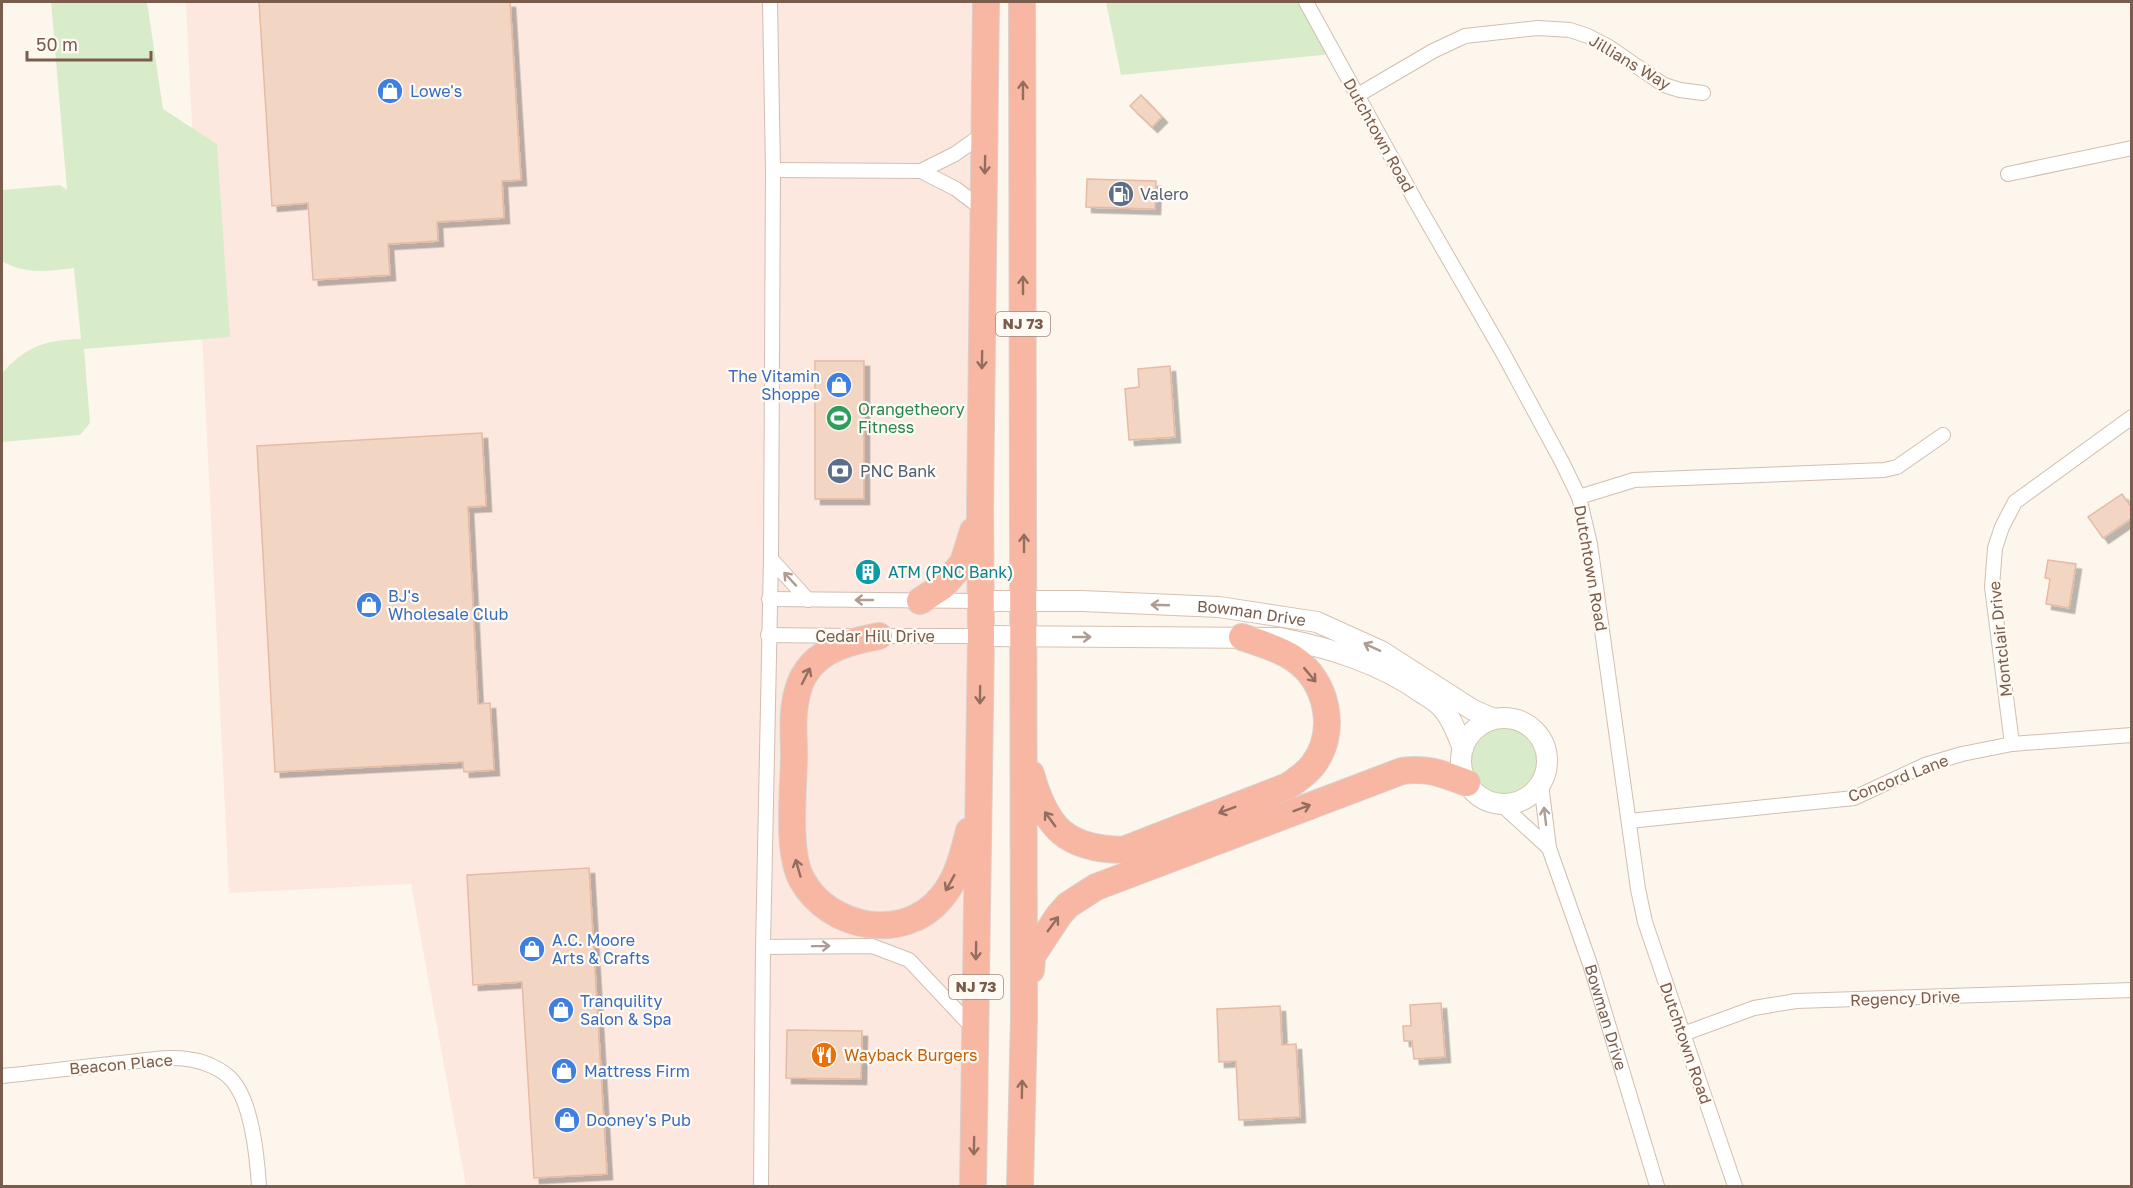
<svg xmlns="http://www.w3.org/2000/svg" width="2133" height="1188" font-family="'Golos Text',sans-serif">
<defs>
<filter id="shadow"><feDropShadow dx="5.5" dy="5.5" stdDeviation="0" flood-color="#0004"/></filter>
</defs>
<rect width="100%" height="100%" fill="#fdf6ec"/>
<path fill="#fde8e0" d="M186,2H986L973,1186H466L411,884L229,893Z"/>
<path fill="#d8ecc9" d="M51,2H147L163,109L217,144L230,337L84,349L90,423L80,435L2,442V373C27,346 45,340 81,339L74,268C48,271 25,275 2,261V190L60,185L67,190Z
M1106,2H1303L1332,54L1121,75Z
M1461 761a43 43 0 1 1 86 0a43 43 0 1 1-86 0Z"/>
<path fill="#f3d5c3" stroke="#e6bba3" stroke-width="1.5" filter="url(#shadow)" d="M259,2H510L521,180L502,181L504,218L437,222L438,241L388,244L390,275L313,280L308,203L272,206Z
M1141,95L1162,117L1152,127L1130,106Z
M1087,179L1156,181L1155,209L1086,207Z
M815,361H864V499H815Z
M1170,366L1175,437L1129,440L1125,389L1139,387L1138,369Z
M482,433L486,506L468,507L478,704L490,703L494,770L464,772L463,762L275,772L257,446Z
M2122,494L2132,508V518L2103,538L2088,517Z
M2048,560L2076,564L2069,608L2046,604L2050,579L2045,578Z
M589,868L607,1174L534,1178L522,982L473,985L467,875Z
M1441,1003L1445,1057L1414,1059L1412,1041H1404L1403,1026H1411L1410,1005Z
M1280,1006L1282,1045L1296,1044L1300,1117L1239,1120L1236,1061L1219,1062L1217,1009Z
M787,1030L862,1031L861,1079L786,1078Z"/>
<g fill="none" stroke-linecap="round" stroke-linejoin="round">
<g stroke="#d1beb0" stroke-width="16">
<g id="street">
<path d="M1306,2L1416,202L1503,353L1562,462L1579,497L1590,544L1638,889L1645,922L1735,1186"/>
<path d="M1358,95L1433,51L1465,36L1538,28L1570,30L1588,36L1609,47L1664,85L1680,90L1703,93"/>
<path d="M773,170L921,171L956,189L984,210"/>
<path d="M921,171L955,154L986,132"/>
<path d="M2008,174L2132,148"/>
<path d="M1579,497L1634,480L1884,470L1897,467L1943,435"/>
<path d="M771,559L808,600"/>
<path d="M769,599L980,601"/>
<path d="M768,635L850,636"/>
<path d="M875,636H981"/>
<path d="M2012,744L1992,587L1995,548L2002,527L2015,502L2132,417"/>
<path id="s1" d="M1541,784L1549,848L1590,964L1657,1186"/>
<path d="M1502,805L1549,848"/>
<path d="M1629,821L1854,798L1925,765L1962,754L2012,744L2132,735"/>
<path d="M763,947L872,946L909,960L974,1029"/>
<path d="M1683,1034L1754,1008L1796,1001L2132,990"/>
<path d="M2,1076C41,1072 80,1067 120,1063C143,1061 170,1055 193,1060C205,1062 221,1069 230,1078C252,1100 257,1156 259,1186"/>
<path d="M761,1186L763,947L771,559L773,170L770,2"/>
</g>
</g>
<g stroke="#d6c0b0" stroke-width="22">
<g id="secondary">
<path id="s2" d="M980,601H1082L1219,607L1317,622L1381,651L1473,710L1494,719"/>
<path d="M981,636L1280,638C1330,648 1380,663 1422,693C1428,697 1436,701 1441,707C1452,717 1457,735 1463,748"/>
<circle cx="1504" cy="761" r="43"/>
</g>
</g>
<g stroke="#dad1cd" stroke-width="28">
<path id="highway" d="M920,601L943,586L963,563L973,531
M879,636C853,641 820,648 805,674C800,681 796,695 795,704C792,720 794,738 794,754C794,788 786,851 802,880C829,929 904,943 941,898C957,880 963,855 969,831
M1031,774C1046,828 1066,849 1123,850L1288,786C1297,780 1306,774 1313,765C1338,732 1328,681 1293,658C1278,648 1259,643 1242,637
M1031,970L1032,956L1059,915L1068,905L1096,887L1402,771C1427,767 1443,774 1467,783
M973,1186L981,636L980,511L986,2
M1020,1186L1024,1017L1022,2"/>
</g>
<use href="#street" stroke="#fff" stroke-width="14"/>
<use href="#secondary" stroke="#fff" stroke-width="20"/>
<use href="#highway" stroke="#f7b7a3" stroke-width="26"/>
</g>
<defs><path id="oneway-shaft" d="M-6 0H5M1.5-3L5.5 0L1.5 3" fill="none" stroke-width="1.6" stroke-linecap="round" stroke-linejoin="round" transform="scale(1.5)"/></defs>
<g stroke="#936e5e">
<use href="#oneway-shaft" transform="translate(1023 90) rotate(-90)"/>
<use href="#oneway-shaft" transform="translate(985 165) rotate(91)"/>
<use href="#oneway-shaft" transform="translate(1023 285) rotate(-90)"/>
<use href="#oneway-shaft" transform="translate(982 360) rotate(91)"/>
<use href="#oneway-shaft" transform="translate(1024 543) rotate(-90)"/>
<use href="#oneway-shaft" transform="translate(1310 675) rotate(50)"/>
<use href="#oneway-shaft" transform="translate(806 676) rotate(-63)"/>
<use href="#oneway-shaft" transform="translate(980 695) rotate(91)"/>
<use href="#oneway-shaft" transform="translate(1302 808) rotate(-21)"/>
<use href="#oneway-shaft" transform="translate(1227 810) rotate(159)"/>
<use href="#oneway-shaft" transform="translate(1050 819) rotate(-126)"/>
<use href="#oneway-shaft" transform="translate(798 868) rotate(-106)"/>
<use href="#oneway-shaft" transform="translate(950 883) rotate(119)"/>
<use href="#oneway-shaft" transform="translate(1053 924) rotate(-54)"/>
<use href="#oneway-shaft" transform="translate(976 951) rotate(91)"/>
<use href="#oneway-shaft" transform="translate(1022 1089) rotate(-89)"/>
<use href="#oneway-shaft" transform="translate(974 1146) rotate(91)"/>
</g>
<g stroke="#af9d94">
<use href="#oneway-shaft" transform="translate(790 579) rotate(-133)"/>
<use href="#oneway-shaft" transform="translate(864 600) rotate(-180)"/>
<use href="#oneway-shaft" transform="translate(1160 605) rotate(-178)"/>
<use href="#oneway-shaft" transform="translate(1082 637)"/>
<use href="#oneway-shaft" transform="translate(1372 647) rotate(-155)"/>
<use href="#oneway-shaft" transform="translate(1545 816) rotate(-97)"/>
<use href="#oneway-shaft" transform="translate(821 946) rotate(-1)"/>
</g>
<defs>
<g id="shop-disc" transform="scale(1.35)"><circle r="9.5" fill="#3f7fe0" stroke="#fffaf3"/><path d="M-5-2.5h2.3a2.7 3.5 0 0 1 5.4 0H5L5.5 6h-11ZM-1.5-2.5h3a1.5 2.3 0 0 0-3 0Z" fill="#fff"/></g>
<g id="fuel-disc" transform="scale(1.35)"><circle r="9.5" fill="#5c6f8a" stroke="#fffaf3"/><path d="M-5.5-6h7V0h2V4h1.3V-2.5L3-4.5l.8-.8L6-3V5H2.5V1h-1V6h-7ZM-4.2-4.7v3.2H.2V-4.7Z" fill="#fff"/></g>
<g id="stadium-disc" transform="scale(1.35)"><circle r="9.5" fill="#2e9e5b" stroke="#fffaf3"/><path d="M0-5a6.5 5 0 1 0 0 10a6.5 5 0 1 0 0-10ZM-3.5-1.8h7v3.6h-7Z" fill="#fff"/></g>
<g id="bank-disc" transform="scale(1.35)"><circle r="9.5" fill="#5c6f8a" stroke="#fffaf3"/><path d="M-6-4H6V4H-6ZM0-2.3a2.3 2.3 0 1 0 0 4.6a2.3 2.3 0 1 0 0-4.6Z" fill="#fff"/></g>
<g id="building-disc" transform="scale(1.35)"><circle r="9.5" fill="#0f9aa8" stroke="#fffaf3"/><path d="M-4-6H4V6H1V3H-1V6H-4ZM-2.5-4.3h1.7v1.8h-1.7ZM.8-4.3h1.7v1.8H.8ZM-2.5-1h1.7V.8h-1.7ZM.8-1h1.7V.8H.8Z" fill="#fff"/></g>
<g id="restaurant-disc" transform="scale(1.35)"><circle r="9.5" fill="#e8710a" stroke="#fffaf3"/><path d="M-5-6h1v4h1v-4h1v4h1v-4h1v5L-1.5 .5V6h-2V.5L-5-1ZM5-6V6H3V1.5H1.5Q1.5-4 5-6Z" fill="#fff"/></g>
</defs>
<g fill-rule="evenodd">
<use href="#shop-disc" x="390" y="91"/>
<use href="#fuel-disc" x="1121" y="194"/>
<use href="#shop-disc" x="839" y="385"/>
<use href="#stadium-disc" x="839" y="418"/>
<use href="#bank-disc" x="840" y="471"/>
<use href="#building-disc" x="868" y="572"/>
<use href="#shop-disc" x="369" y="605"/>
<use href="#shop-disc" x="532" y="949"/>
<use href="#shop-disc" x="561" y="1010"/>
<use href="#restaurant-disc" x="824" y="1055"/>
<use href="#shop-disc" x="564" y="1071"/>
<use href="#shop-disc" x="567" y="1120"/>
</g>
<g text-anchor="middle" stroke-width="4.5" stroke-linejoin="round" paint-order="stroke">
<g fill="#fffaf3" stroke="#a28b7f" stroke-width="1.5">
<rect x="996" y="312" width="54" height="24" rx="4.5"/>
<rect x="949" y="975" width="54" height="24" rx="4.5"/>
</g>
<g font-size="15" font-weight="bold" fill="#7a5c4d">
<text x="1023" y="329">NJ 73</text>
<text x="976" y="992">NJ 73</text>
</g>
<g font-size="16" fill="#7a5c4d" stroke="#fffaf3">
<text transform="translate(1630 62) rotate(31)" y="6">Jillians Way</text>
<text transform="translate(1379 135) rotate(61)" y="6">Dutchtown Road</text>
<text transform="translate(1591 568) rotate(80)" y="6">Dutchtown Road</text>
<text dy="6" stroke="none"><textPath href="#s2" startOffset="272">Bowman Drive</textPath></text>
<text x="875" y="642">Cedar Hill Drive</text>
<text transform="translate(2000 639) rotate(-96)" y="6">Montclair Drive</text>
<text transform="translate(1898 778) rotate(-21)" y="6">Concord Lane</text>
<text transform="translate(1905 998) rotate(-2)" y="6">Regency Drive</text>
<text dy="6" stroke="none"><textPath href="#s1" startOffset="243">Bowman Drive</textPath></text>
<text transform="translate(1686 1043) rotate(71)" y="6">Dutchtown Road</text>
<text transform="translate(121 1064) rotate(-5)" y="6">Beacon Place</text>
</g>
<g font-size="16" fill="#366cbe" stroke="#fffaf3" text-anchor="start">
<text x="410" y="97">Lowe's</text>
<text x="820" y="382" text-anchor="end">The Vitamin<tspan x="820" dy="18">Shoppe</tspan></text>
<text x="388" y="602">BJ's<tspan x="388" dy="18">Wholesale Club</tspan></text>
<text x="552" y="946">A.C. Moore<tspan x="552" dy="18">Arts &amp; Crafts</tspan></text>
<text x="580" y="1007">Tranquility<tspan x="580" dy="18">Salon &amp; Spa</tspan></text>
<text x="584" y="1077">Mattress Firm</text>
<text x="586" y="1126">Dooney's Pub</text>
</g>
<g font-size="16" fill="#4e5e75" stroke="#fffaf3" text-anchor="start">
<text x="1140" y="200">Valero</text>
<text x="860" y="477">PNC Bank</text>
</g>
<g font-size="16" fill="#27864d" stroke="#fffaf3" text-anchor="start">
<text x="858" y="415">Orangetheory<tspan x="858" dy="18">Fitness</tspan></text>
</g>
<g font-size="16" fill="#0d838f" stroke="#fffaf3" text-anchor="start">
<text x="888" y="578">ATM (PNC Bank)</text>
</g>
<g font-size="16" fill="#c56008" stroke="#fffaf3" text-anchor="start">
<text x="844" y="1061">Wayback Burgers</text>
</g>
</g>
<rect width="2133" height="1188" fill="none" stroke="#7a5c4d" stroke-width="6"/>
<path d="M27 51v9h124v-9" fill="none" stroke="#7a5c4d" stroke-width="3"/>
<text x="36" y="51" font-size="18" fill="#7a5c4d" stroke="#fffaf3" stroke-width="4.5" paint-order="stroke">50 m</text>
</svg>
